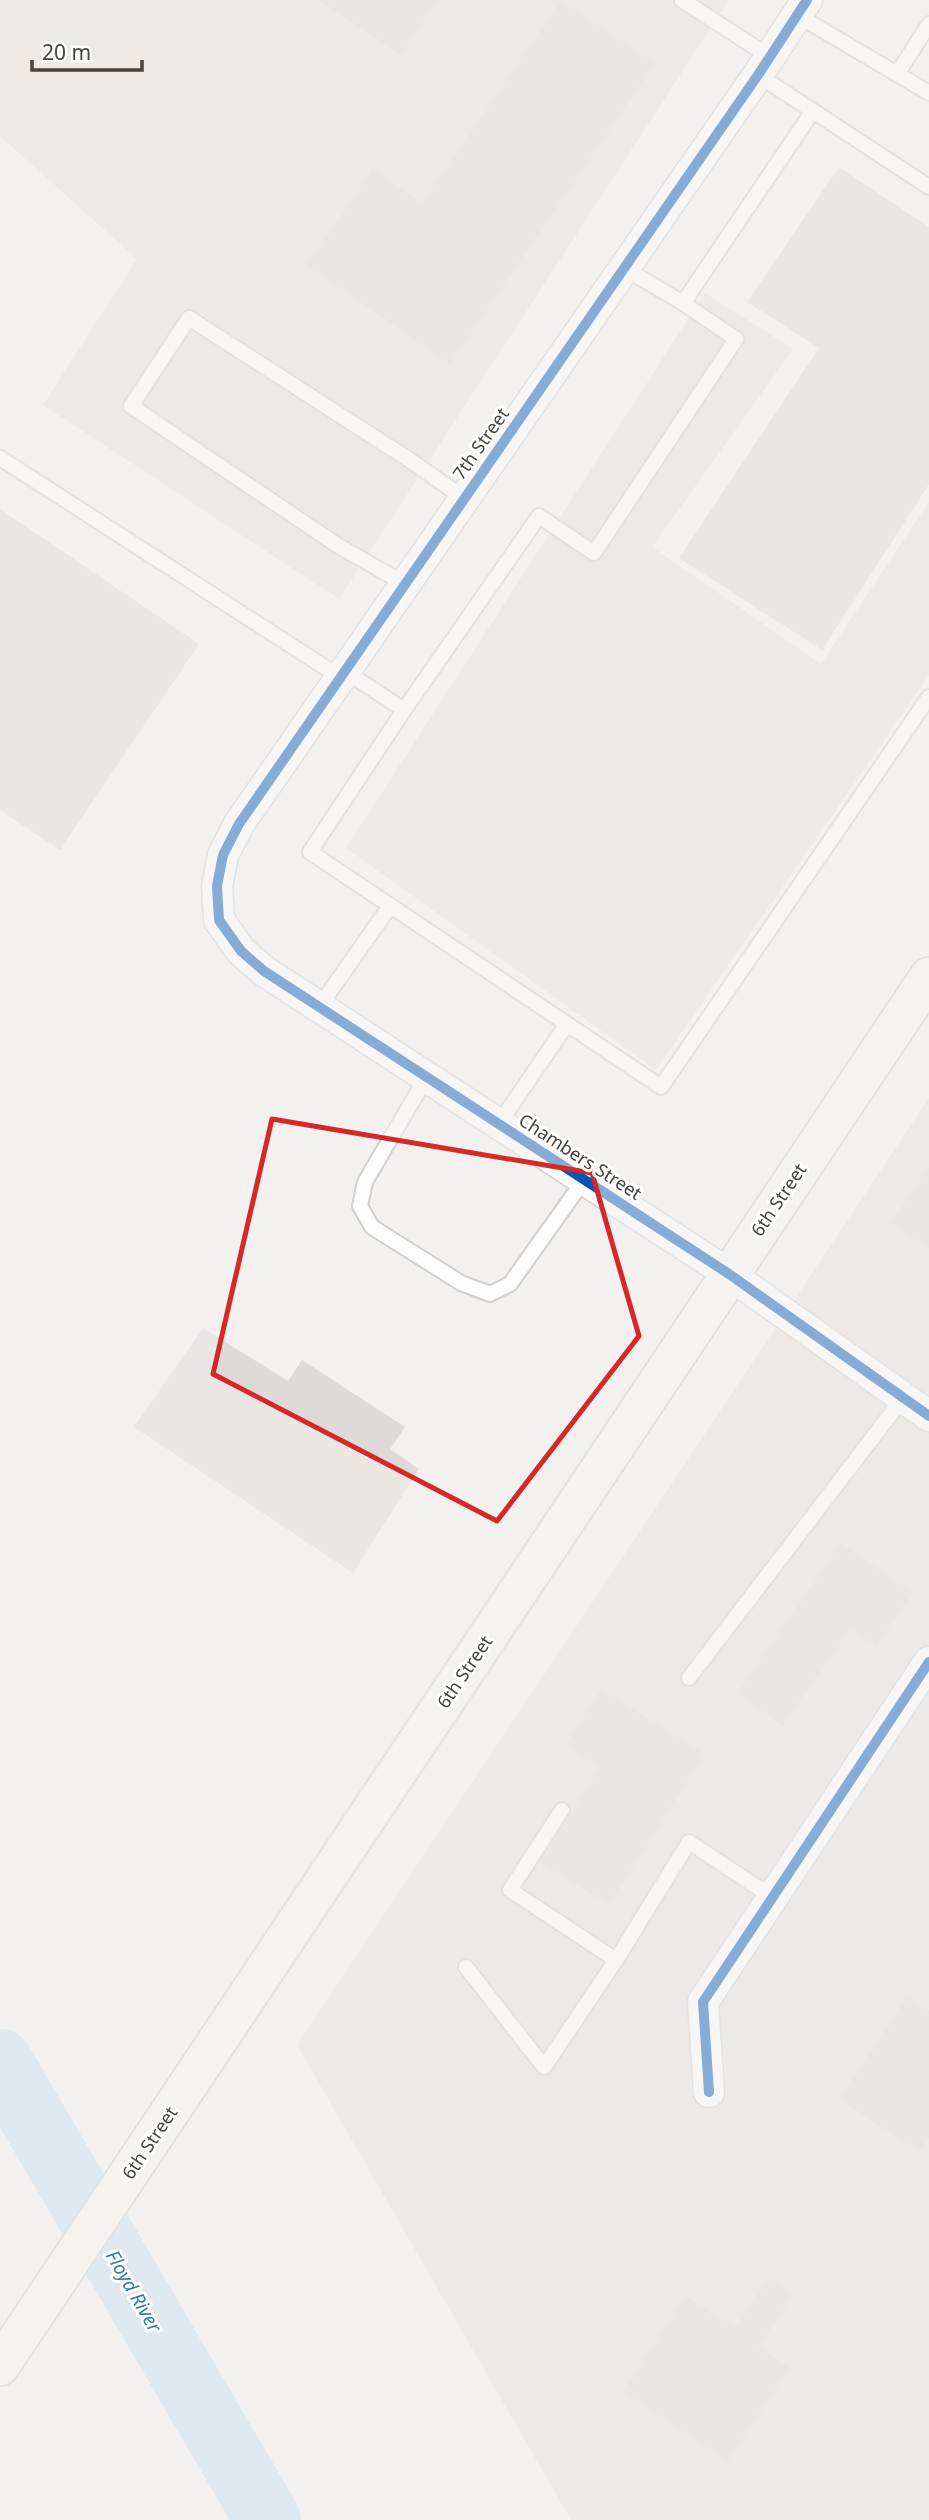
<svg xmlns="http://www.w3.org/2000/svg" width="929" height="2520" font-family="'Noto Sans',sans-serif">
<rect width="100%" height="100%" fill="#f3f1ef"/>
<path fill="#e5e1de" d="M0,0H729L339,599L43,405L137,259L0,136Z
M929,1098V2520H571L297,2045Z"/>
<path fill="#e5e2e0" d="M705,293L793,349L652,547L821,664L929,502V675L656,1070L346,848Z"/>
<g fill="none" stroke-linecap="round" stroke-linejoin="round">
<path stroke="#c3e0ee" stroke-width="66" d="M0,2062L268,2520"/>
</g>
<path fill="#dddad7" d="M318,0H437L401,55Z
M561,1L655,64L450,364L306,265L373,169L422,203Z
M839,167L929,227V484L822,650L679,558L819,348L747,302Z
M0,509L199,644L60,850L0,810Z
M929,1167V1249L890,1223Z
M203,1328L288,1381L302,1360L405,1427L390,1449L419,1469L353,1573L134,1427Z
M841,1543L913,1593L876,1646L850,1629L783,1726L737,1693Z
M601,1689L705,1754L609,1905L540,1862L600,1767L566,1745Z
M907,1997L929,2011V2137L919,2152L839,2099Z
M768,2278L794,2294L759,2347L790,2368L728,2461L623,2391L686,2296L735,2328Z"/>
<g fill="none" stroke-linecap="round" stroke-linejoin="round">
<g stroke="#d1cfcc" stroke-width="18">
<path id="service" d="M682,0L770,57
M797,15L929,93
M897,74L929,24
M758,75L929,187
M624,268L683,303L813,111
M683,303L736,339L594,553L539,516L404,710L310,852L661,1087L929,697
M0,458L340,677
M405,584L337,545L131,406L189,318L408,459L464,498
M345,671L404,710
M319,1007L390,906
M426,1078L365,1182L360,1206L372,1227L461,1283L490,1294L510,1284L584,1180
M498,1125L567,1024
M689,1678L903,1398
M562,1810L510,1890L616,1960
M466,1967L544,2067L616,1960L689,1842L772,1897"/>
</g>
<g stroke="#d1cfcc" stroke-width="33">
<path id="minor" d="M807,0L758,75L239,824L223,855L217,886L219,920L241,951L264,971L729,1274L929,1416
M709,2092L703,2002L929,1662"/>
</g>
<g stroke="#d2cdc6" stroke-width="42">
<path id="secondary" d="M0,2366L929,977"/>
</g>
<use href="#service" stroke="#fdfdfd" stroke-width="14"/>
<use href="#minor" stroke="#fdfdfd" stroke-width="30"/>
<use href="#secondary" stroke="#f6f5f2" stroke-width="38"/>
<g stroke="#fff" stroke-width="15">
<path id="cycleway" d="M807,0L758,75L239,824L223,855L217,886L219,920L241,951L264,971L729,1274L929,1416
M709,2092L703,2002L929,1662"/>
</g>
<use href="#cycleway" stroke="#0057b8" stroke-width="10"/>
</g>
<path d="M0 0H929V2520H0ZM272,1119L592,1173L639,1336L497,1521L213,1374Z" fill="#f3f1ef" fill-opacity=".55" fill-rule="evenodd"/>
<path fill="none" stroke="#d62828" stroke-width="5" stroke-linejoin="round" d="M272,1119L592,1173L639,1336L497,1521L213,1374Z"/>
<g text-anchor="middle" stroke-width="6" stroke-linejoin="round" paint-order="stroke">
<g font-size="18" fill="#4a423a" stroke="#fff">
<text transform="translate(481 444) rotate(-55)" y="6">7th Street</text>
<text transform="translate(580 1157) rotate(33)" y="6">Chambers Street</text>
<text transform="translate(779 1200) rotate(-56)" y="6">6th Street</text>
<text transform="translate(465 1672) rotate(-56)" y="6">6th Street</text>
<text transform="translate(150 2143) rotate(-56)" y="6">6th Street</text>
</g>
<g font-size="19" font-style="italic" fill="#357ba0" stroke="#fff">
<text transform="translate(134 2291) rotate(60)" y="7">Floyd River</text>
</g>
</g>
<path d="M32 60v10h110v-10" fill="none" stroke="#4a423a" stroke-width="3.5"/>
<text x="42" y="60" font-size="21" fill="#4a423a" stroke="#ffffff" stroke-width="5" paint-order="stroke">20 m</text>
</svg>
